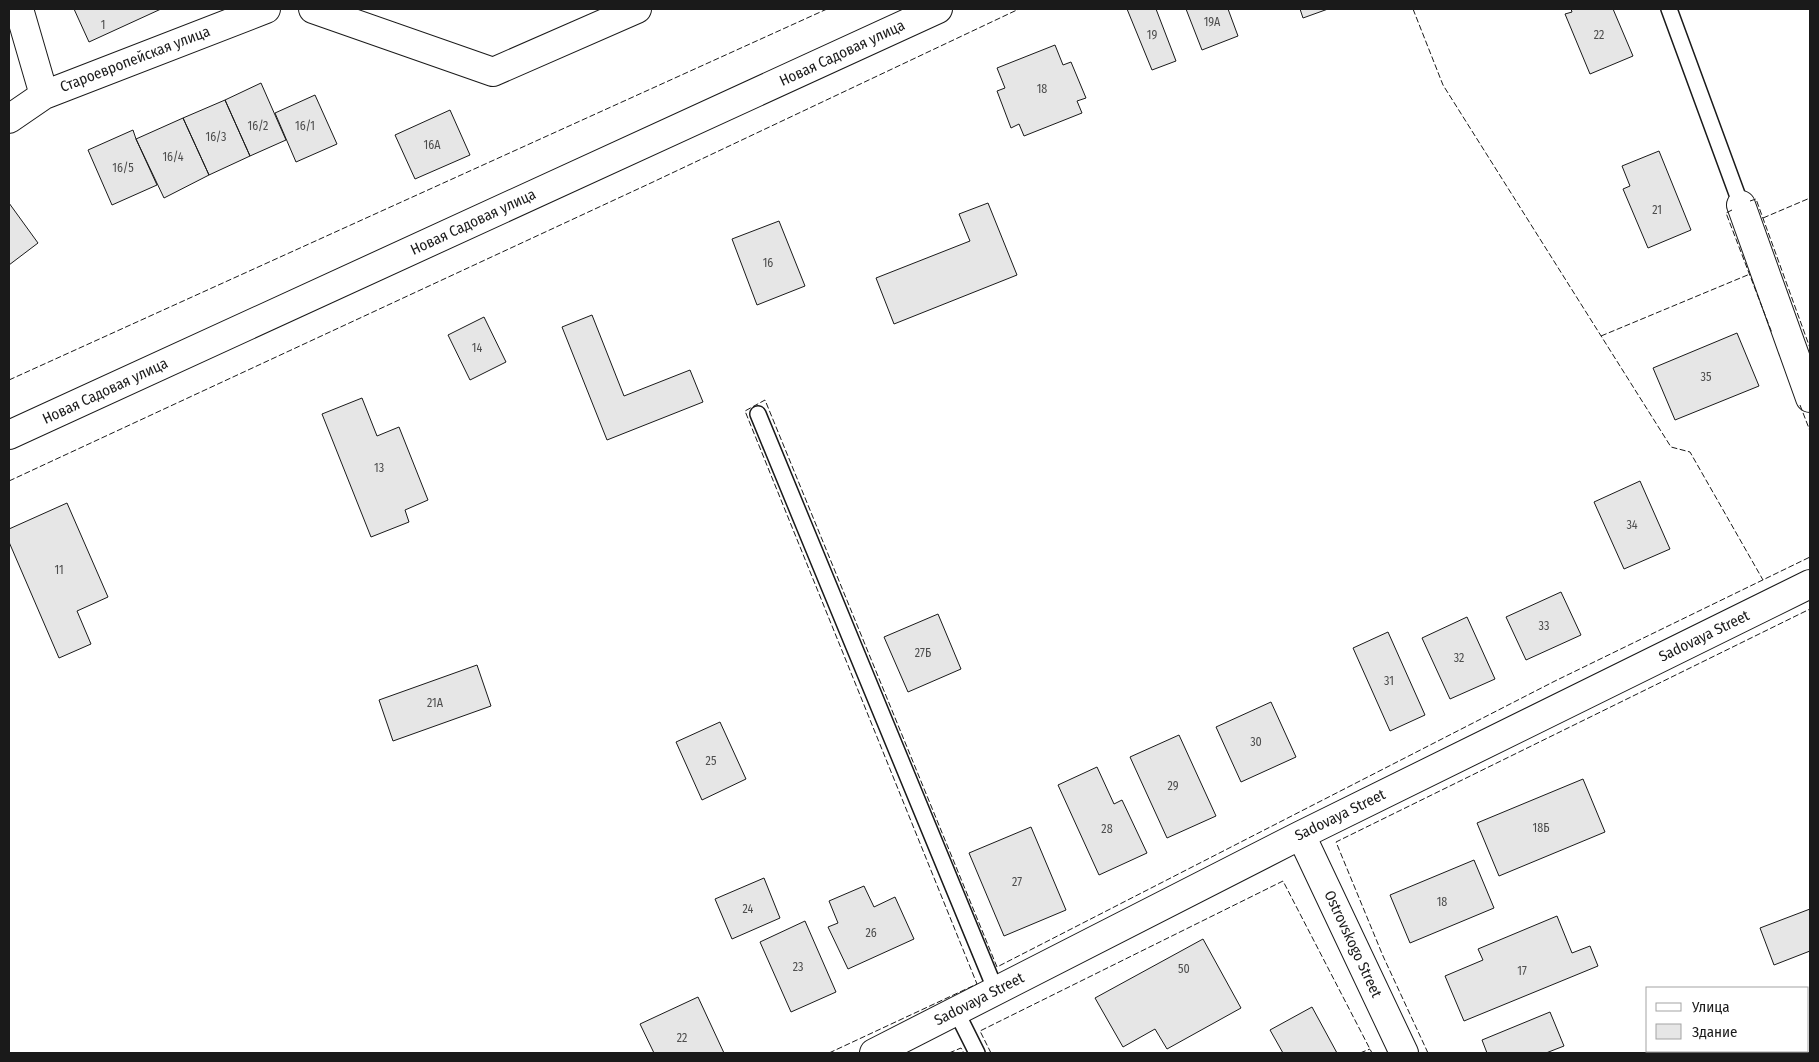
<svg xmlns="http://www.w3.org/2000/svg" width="1819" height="1062" font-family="'Fira Sans Condensed',sans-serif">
<rect width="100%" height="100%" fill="#fff"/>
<path fill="#e6e6e6" stroke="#1a1a1a" d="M74,9H161L89,42Z
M1127,9H1156L1176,61L1152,70Z
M1186,9H1228L1238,36L1202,50Z
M1300,9H1328L1303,18Z
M1571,9H1613L1633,56L1590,74L1565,14L1572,12Z
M1055,45L1063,65L1071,62L1086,98L1077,101L1082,113L1024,136L1019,124L1011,128L997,91L1005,88L997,68Z
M261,83L286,140L250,156L225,100Z
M315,95L337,144L296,162L275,113Z
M225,100L250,156L209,175L183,118Z
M450,110L470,155L415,179L395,135Z
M183,118L209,175L164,198L136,139Z
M133,130L136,139L157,185L112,205L88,150Z
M1659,151L1691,230L1648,248L1623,189L1630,186L1622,166Z
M9,203L38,243L9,265Z
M988,203L1017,275L894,324L876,278L970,241L959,214Z
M779,221L805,286L757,305L732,239Z
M592,315L624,396L690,370L703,402L607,440L562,327Z
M484,317L506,362L470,380L448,335Z
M1737,333L1759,386L1675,420L1653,368Z
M362,398L377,436L399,427L428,500L405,510L409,522L371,537L322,414Z
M1640,481L1670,549L1624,569L1594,502Z
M67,503L108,597L77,611L91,644L59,658L9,542V529Z
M1561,592L1581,635L1526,660L1506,617Z
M938,614L961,669L908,692L884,637Z
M1467,617L1495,679L1450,699L1422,638Z
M1388,632L1425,715L1390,731L1353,648Z
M477,665L491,706L393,741L379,700Z
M1271,702L1296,757L1241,782L1216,727Z
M720,722L746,779L702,800L676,742Z
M1179,735L1216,816L1167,838L1130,757Z
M1097,767L1114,804L1122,800L1147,853L1099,875L1058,785Z
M1583,779L1605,832L1499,876L1477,823Z
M1031,827L1066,910L1004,936L969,853Z
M1474,860L1494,908L1410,943L1390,895Z
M764,878L780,918L732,939L715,899Z
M864,886L874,907L895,897L914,939L848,969L828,927L838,923L829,901Z
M1810,909V951L1774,965L1760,928Z
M1557,916L1572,953L1590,946L1598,966L1464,1021L1445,976L1483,960L1478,949Z
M805,921L836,992L791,1012L760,942Z
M1203,939L1241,1008L1167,1049L1155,1029L1123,1047L1095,998Z
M698,997L724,1053H654L640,1024Z
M1312,1007L1337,1053H1283L1270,1030Z
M1550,1012L1564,1046L1546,1053H1487L1482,1040Z"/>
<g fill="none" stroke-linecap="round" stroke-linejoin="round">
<g stroke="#1a1a1a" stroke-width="18">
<path id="service" d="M1669,9L1741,205
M758,414L996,991
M956,1011L977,1053"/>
</g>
<g stroke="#1a1a1a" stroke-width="30">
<path id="minor" d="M19,9L44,95
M313,9L493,72L637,9
M9,119L44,95L266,9
M1741,205L1810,398
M9,435L938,9
M1301,835L1404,1053
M874,1053L1301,835L1810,584"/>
</g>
<use href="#service" stroke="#fff" stroke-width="15"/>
<use href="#minor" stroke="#fff" stroke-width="28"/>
<path stroke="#1a1a1a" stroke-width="1" stroke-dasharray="6 2.5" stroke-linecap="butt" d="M1413,9L1443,85L1671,447L1690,452L1763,580
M1750,201L1756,199L1810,348
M1732,210L1726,213L1772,333
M1763,218L1810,198
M1601,336L1750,274
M9,380L827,9
M1800,405L1810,431
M9,481L653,182L1019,9
M829,1053L977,984L745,411L765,400L997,967L1555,681L1810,557
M949,1053L961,1048L964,1053
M991,1053L980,1031L1283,881L1372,1053
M1360,1053L1370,1049
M1428,1053L1383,956L1336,842L1810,609"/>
</g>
<g text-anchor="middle" stroke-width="4" stroke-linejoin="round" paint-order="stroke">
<g font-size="12" fill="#4d4d4d">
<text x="1212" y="26">19А</text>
<text x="103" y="29">1</text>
<text x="1152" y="39">19</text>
<text x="1599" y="39">22</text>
<text x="1042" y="93">18</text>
<text x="258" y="130">16/2</text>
<text x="305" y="130">16/1</text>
<text x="216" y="141">16/3</text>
<text x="432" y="149">16А</text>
<text x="173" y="161">16/4</text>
<text x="123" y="172">16/5</text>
<text x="1657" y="214">21</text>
<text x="768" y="267">16</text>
<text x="477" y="352">14</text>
<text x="1706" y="381">35</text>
<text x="379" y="472">13</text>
<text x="1632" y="529">34</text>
<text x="59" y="574">11</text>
<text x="1544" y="630">33</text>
<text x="923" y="657">27Б</text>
<text x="1459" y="662">32</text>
<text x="1389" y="685">31</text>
<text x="435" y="707">21А</text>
<text x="1256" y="746">30</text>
<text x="711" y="765">25</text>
<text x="1173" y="790">29</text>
<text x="1541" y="832">18Б</text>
<text x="1107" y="833">28</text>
<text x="1017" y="886">27</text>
<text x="1442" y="906">18</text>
<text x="748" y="913">24</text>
<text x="871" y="937">26</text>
<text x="798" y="971">23</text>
<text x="1184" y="973">50</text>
<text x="1522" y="975">17</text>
<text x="682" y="1042">22</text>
</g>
<g font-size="15" fill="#1a1a1a" stroke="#fff">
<text transform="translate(842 53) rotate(-25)" y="5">Новая Садовая улица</text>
<text transform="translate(135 59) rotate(-21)" y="5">Староевропейская улица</text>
<text transform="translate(473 222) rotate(-25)" y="5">Новая Садовая улица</text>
<text transform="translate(105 391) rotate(-25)" y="5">Новая Садовая улица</text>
<text transform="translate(1704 636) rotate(-26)" y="5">Sadovaya Street</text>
<text transform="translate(1340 815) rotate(-26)" y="5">Sadovaya Street</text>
<text transform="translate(1353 944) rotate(65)" y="5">Ostrovskogo Street</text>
<text transform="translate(979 999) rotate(-27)" y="5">Sadovaya Street</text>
</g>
</g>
<rect width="1819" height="1062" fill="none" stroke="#1a1a1a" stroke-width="20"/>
<rect x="1646" y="987" width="162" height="65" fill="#ffffff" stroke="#a3a3a3"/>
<rect x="1656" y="1003" width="25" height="8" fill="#ffffff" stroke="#a3a3a3"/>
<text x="1692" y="1012" font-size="15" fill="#1a1a1a">Улица</text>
<rect x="1656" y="1024" width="25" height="15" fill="#e6e6e6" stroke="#a3a3a3"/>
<text x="1692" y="1037" font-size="15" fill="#1a1a1a">Здание</text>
</svg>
